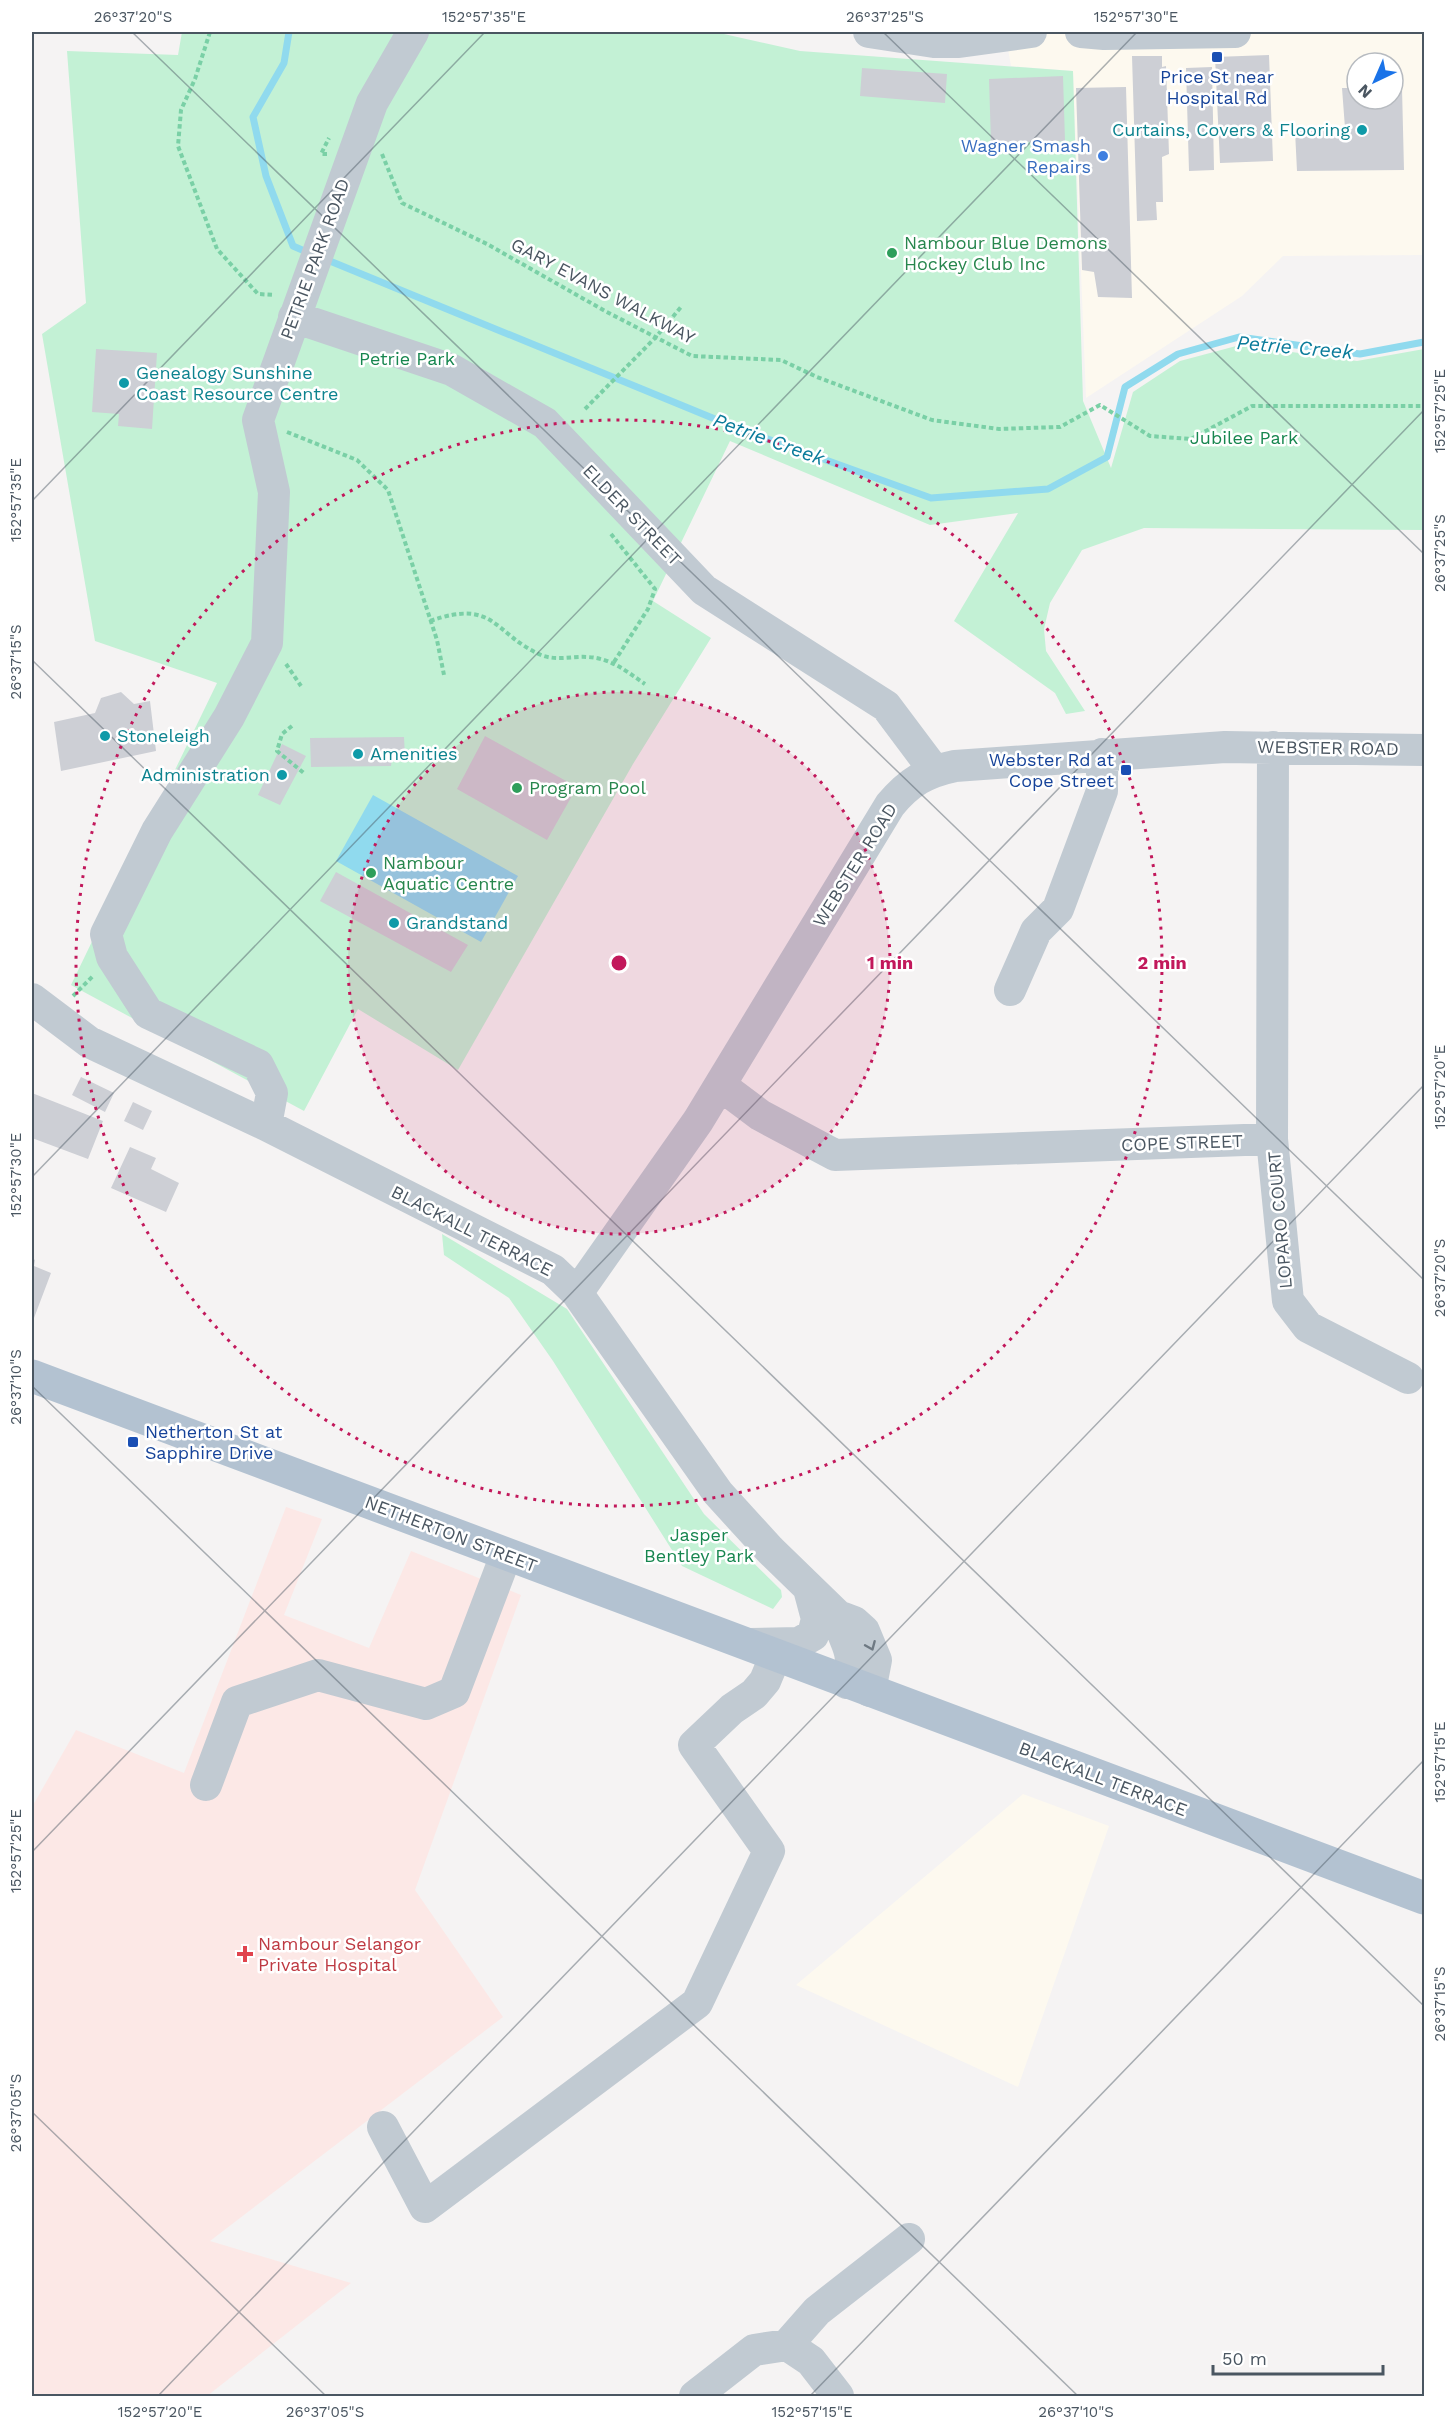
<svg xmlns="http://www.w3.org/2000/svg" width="1456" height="2428" font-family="'Work Sans',sans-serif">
<rect width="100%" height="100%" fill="#f5f3f3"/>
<path fill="#fdf9ef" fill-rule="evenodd" d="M1005,32H1424V255L1283,256L1242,296L1086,398L1073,71L1011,66ZM1357,63H1393V99H1357Z
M1023,1794L1109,1826L1018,2087L796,1985Z"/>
<path fill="#fce8e6" d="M286,1507L322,1519L284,1615L369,1648L411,1551L521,1595L415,1890L503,2017L210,2241L351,2283L207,2396H32V1807L76,1730L184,1773Z"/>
<path fill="#c3f1d5" d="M182,32H715L800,51L1073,71L1083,401L1111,468L1133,392L1180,361L1240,345L1357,361L1424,349V530L1144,528L1082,550L1050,603L1044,629L1046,651L1085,711L1066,714L1055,693L954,621L1018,513L930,525L730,441L653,601L711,638L633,764L458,1070L358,1009L304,1111L71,985L217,683L95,641L42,334L86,303L67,51L178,55Z
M442,1234L567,1309L704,1514L781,1590L782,1597L773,1609L682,1566L553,1361L509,1298L444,1255Z"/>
<path fill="#90daee" d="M373,795L518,876L481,942L336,861Z"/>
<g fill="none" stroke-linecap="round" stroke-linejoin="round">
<path stroke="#90daee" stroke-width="7" d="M289,32L284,63L253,117L266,176L293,246L309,253
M325,259L732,426L931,498L1048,489L1107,457L1125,387L1178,354L1239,337L1360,354L1424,342"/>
</g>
<path fill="#cdcfd5" d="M1269,55L1273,161L1220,163L1215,57Z
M1132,56H1162V67L1166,66L1169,154L1162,157L1163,202H1156L1157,220L1137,221Z
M1212,67L1214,170L1189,171L1186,68Z
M862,68L947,74L945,103L860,96Z
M1063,76L1065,141L991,143L989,79Z
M1126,87L1132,298L1098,297L1094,272L1082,270L1076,88Z
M1342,88H1357V99H1393V88H1402L1404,170L1297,171L1295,131L1345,128Z
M96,349L157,353L152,429L118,426L119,414L92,412Z
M121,692L134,704L150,701L156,751L61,771L54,722L95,713L101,698Z
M485,736L577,787L547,840L457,789Z
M404,737L405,757L392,758L391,766L311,767L310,738Z
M282,744L306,756L280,805L258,795Z
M336,872L468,945L451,972L320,901Z
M81,1077L114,1093L105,1112L72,1095Z
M32,1093L103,1121L88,1159L32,1138Z
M133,1102L152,1111L143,1130L124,1121Z
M130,1147L156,1158L151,1169L179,1183L166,1212L111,1188Z
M32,1258L35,1260L34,1266L51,1273L34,1318L32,1317Z"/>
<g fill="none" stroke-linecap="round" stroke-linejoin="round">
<path stroke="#7ad0a6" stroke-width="4" stroke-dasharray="4.5 3" stroke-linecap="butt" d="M210,32L195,79L181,110L178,146L217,249L258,294L275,295
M327,154H321L329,138
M382,154L402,203L487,244L605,311L692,356L781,360L817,377L932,420L999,429L1060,427L1100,405L1150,436L1191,439L1252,406H1424
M585,409L656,337L681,307
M287,432L357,460L388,490L437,640L444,675
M611,534L655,589L648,609L614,662
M430,621C496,598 493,634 541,655C556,661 572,656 587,657C611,658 626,671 645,684
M286,664L301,686
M292,726L282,734L277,751L305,774
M73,996L93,976"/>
<path stroke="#c1cad2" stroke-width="32" d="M869,32L934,42H959L1031,32
M1081,32L1104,34L1235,32
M294,317L452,370L545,423L704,590L886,706L934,770
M1273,747L1272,1139L1288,1301L1308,1327L1408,1378
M1010,990L1036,931L1058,909L1102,791V754
M32,999L89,1042L266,1125L553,1270L577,1293L718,1493L770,1550L838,1616L854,1622L864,1631L876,1660L870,1691
M720,1085L760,1115L835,1155L1272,1139
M266,1125L272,1093L258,1065L148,1013L112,957L106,934L157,831L229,717L267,643L274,492L258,420L372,103L413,32
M577,1293L698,1121L890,805C909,782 926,772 955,766L1225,747L1424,750
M838,1617C845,1648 857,1648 847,1683
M750,1644L799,1643L813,1635L817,1619L809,1589
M206,1785L237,1702L318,1675L426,1704L454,1692L506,1555
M383,2127L425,2207L697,2003L769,1851L694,1745L732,1709L754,1694L765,1681L775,1657
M787,2345L817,2311L909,2239
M695,2396L754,2350L787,2345L811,2361L838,2396"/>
<path stroke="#b3c2d1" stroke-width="33" d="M32,1376L1424,1898"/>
</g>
<defs><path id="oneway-chevron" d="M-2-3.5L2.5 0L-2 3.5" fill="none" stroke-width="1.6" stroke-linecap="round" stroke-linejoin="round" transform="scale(1.5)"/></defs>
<use stroke="#6e7983" href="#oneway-chevron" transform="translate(871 1646) rotate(67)"/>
<path fill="none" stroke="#4a5661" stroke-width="1.5" stroke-opacity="0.45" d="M132,32L1424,1280M883,32L1424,554M32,501L485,32M32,660L1424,2006M32,1177L1137,32M32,1386L1078,2396M32,1852L1424,410M32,2112L326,2396M158,2396L1424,1085M810,2396L1424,1760"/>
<circle cx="619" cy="963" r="271" fill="#c2185b" fill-opacity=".12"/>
<g fill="none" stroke="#c2185b" stroke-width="3" stroke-dasharray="3 6">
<circle cx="619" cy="963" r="271"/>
<circle cx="619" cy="963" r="543"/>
</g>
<g fill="#1a4fb4" stroke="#fff" stroke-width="2">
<rect x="1211" y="51" width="12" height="12" rx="3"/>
<rect x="1120" y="764" width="12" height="12" rx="3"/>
<rect x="127" y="1436" width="12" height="12" rx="3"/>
</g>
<g fill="#0f9aa8" stroke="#fff" stroke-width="2">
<circle cx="1362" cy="130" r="6"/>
<circle cx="124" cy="383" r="6"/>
<circle cx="105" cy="736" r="6"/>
<circle cx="358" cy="754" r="6"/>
<circle cx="282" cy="775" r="6"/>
<circle cx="394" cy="923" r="6"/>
</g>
<circle fill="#3f7fe0" stroke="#fff" stroke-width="2" cx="1103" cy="156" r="6"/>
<g fill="#2e9e5b" stroke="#fff" stroke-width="2">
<circle cx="892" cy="253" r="6"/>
<circle cx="517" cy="788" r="6"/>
<circle cx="371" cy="873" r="6"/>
</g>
<path fill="#e0444e" stroke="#fff" stroke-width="2" d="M242 1945h6v6h6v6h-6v6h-6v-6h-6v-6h6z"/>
<g text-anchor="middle" stroke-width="5" stroke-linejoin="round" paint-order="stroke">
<g font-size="18" fill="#164399" stroke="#fff">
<text x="1217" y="83">Price St near<tspan x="1217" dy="21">Hospital Rd</tspan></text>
<text x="1114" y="766" text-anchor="end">Webster Rd at<tspan x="1114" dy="21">Cope Street</tspan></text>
<text x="145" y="1438" text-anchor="start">Netherton St at<tspan x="145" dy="21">Sapphire Drive</tspan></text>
</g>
<g font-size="18" fill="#0d838f" stroke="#fff" text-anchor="start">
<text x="1350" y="136" text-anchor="end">Curtains, Covers &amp; Flooring</text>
<text x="136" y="379">Genealogy Sunshine<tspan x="136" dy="21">Coast Resource Centre</tspan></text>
<text x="117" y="742">Stoneleigh</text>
<text x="370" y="760">Amenities</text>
<text x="270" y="781" text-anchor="end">Administration</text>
<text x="406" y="929">Grandstand</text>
</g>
<g font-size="18" fill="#366cbe" stroke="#fff" text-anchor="end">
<text x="1091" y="152">Wagner Smash<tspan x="1091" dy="21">Repairs</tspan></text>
</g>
<g font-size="18" fill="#27864d" stroke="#fff" text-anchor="start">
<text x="904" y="249">Nambour Blue Demons<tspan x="904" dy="21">Hockey Club Inc</tspan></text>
<text x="529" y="794">Program Pool</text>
<text x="383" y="869">Nambour<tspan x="383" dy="21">Aquatic Centre</tspan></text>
</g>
<g font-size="18" fill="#4a5661" stroke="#fff">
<text transform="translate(315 259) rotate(-70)" y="6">PETRIE PARK ROAD</text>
<text transform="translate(603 291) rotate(28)" y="6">GARY EVANS WALKWAY</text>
<text transform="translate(632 515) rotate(46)" y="6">ELDER STREET</text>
<text transform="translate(1328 748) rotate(1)" y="6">WEBSTER ROAD</text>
<text transform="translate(855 865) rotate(-58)" y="6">WEBSTER ROAD</text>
<text transform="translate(1182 1143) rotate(-2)" y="6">COPE STREET</text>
<text transform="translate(1280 1220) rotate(-95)" y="6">LOPARO COURT</text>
<text transform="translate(472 1231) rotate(27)" y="6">BLACKALL TERRACE</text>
<text transform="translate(451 1534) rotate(21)" y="6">NETHERTON STREET</text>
<text transform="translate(1103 1779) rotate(21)" y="6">BLACKALL TERRACE</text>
</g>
<g font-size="18" fill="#17864f" stroke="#fff">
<text x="407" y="365">Petrie Park</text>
<text x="1244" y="444">Jubilee Park</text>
<text x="699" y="1541">Jasper<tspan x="699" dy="21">Bentley Park</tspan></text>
</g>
<g font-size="18" fill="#be3a42" stroke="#fff" text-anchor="start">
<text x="258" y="1950">Nambour Selangor<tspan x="258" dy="21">Private Hospital</tspan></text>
</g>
<g font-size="20" font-style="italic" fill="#0c7c9b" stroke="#fff">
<text transform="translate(1295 347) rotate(5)" y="7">Petrie Creek</text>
<text transform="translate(769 439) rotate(20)" y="7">Petrie Creek</text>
</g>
</g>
<circle cx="619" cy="963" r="9" fill="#c2185b" stroke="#fff" stroke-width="3"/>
<g font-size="18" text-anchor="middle" font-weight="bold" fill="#c2185b" stroke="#fff" stroke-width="5" stroke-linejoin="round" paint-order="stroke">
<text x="890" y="969">1 min</text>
<text x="1162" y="969">2 min</text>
</g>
<rect width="1456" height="2428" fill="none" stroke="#ffffff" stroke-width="66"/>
<g transform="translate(1375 81) rotate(224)"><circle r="28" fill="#ffffff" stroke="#b7bbc0" stroke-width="1.5"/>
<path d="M0-4.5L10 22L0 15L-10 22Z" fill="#1a73e8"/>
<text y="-9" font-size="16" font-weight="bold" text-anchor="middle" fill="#4a5661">N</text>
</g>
<path d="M1213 2365v9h170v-9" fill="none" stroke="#4a5661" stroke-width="3"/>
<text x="1222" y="2365" font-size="18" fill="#4a5661" stroke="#ffffff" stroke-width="4.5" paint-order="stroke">50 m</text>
<rect x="33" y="33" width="1390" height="2362" fill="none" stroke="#4a5661" stroke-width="2"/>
<g font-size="15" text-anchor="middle" fill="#4a5661">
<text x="133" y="22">26°37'20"S</text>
<text x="484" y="22">152°57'35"E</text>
<text x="885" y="22">26°37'25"S</text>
<text x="1136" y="22">152°57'30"E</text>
<text transform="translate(1440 411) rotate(-90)" y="5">152°57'25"E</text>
<text transform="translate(16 500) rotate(-90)" y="5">152°57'35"E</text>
<text transform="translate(1440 553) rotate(-90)" y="5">26°37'25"S</text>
<text transform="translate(16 662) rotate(-90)" y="5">26°37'15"S</text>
<text transform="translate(1440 1087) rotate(-90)" y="5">152°57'20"E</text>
<text transform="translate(16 1175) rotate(-90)" y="5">152°57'30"E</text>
<text transform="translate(1440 1278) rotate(-90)" y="5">26°37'20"S</text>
<text transform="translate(16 1387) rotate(-90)" y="5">26°37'10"S</text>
<text transform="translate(1440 1762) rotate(-90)" y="5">152°57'15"E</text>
<text transform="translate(16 1851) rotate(-90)" y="5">152°57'25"E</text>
<text transform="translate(1440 2004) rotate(-90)" y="5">26°37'15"S</text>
<text transform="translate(16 2113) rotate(-90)" y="5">26°37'05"S</text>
<text x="160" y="2417">152°57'20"E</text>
<text x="325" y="2417">26°37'05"S</text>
<text x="812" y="2417">152°57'15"E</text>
<text x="1076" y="2417">26°37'10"S</text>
</g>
</svg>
